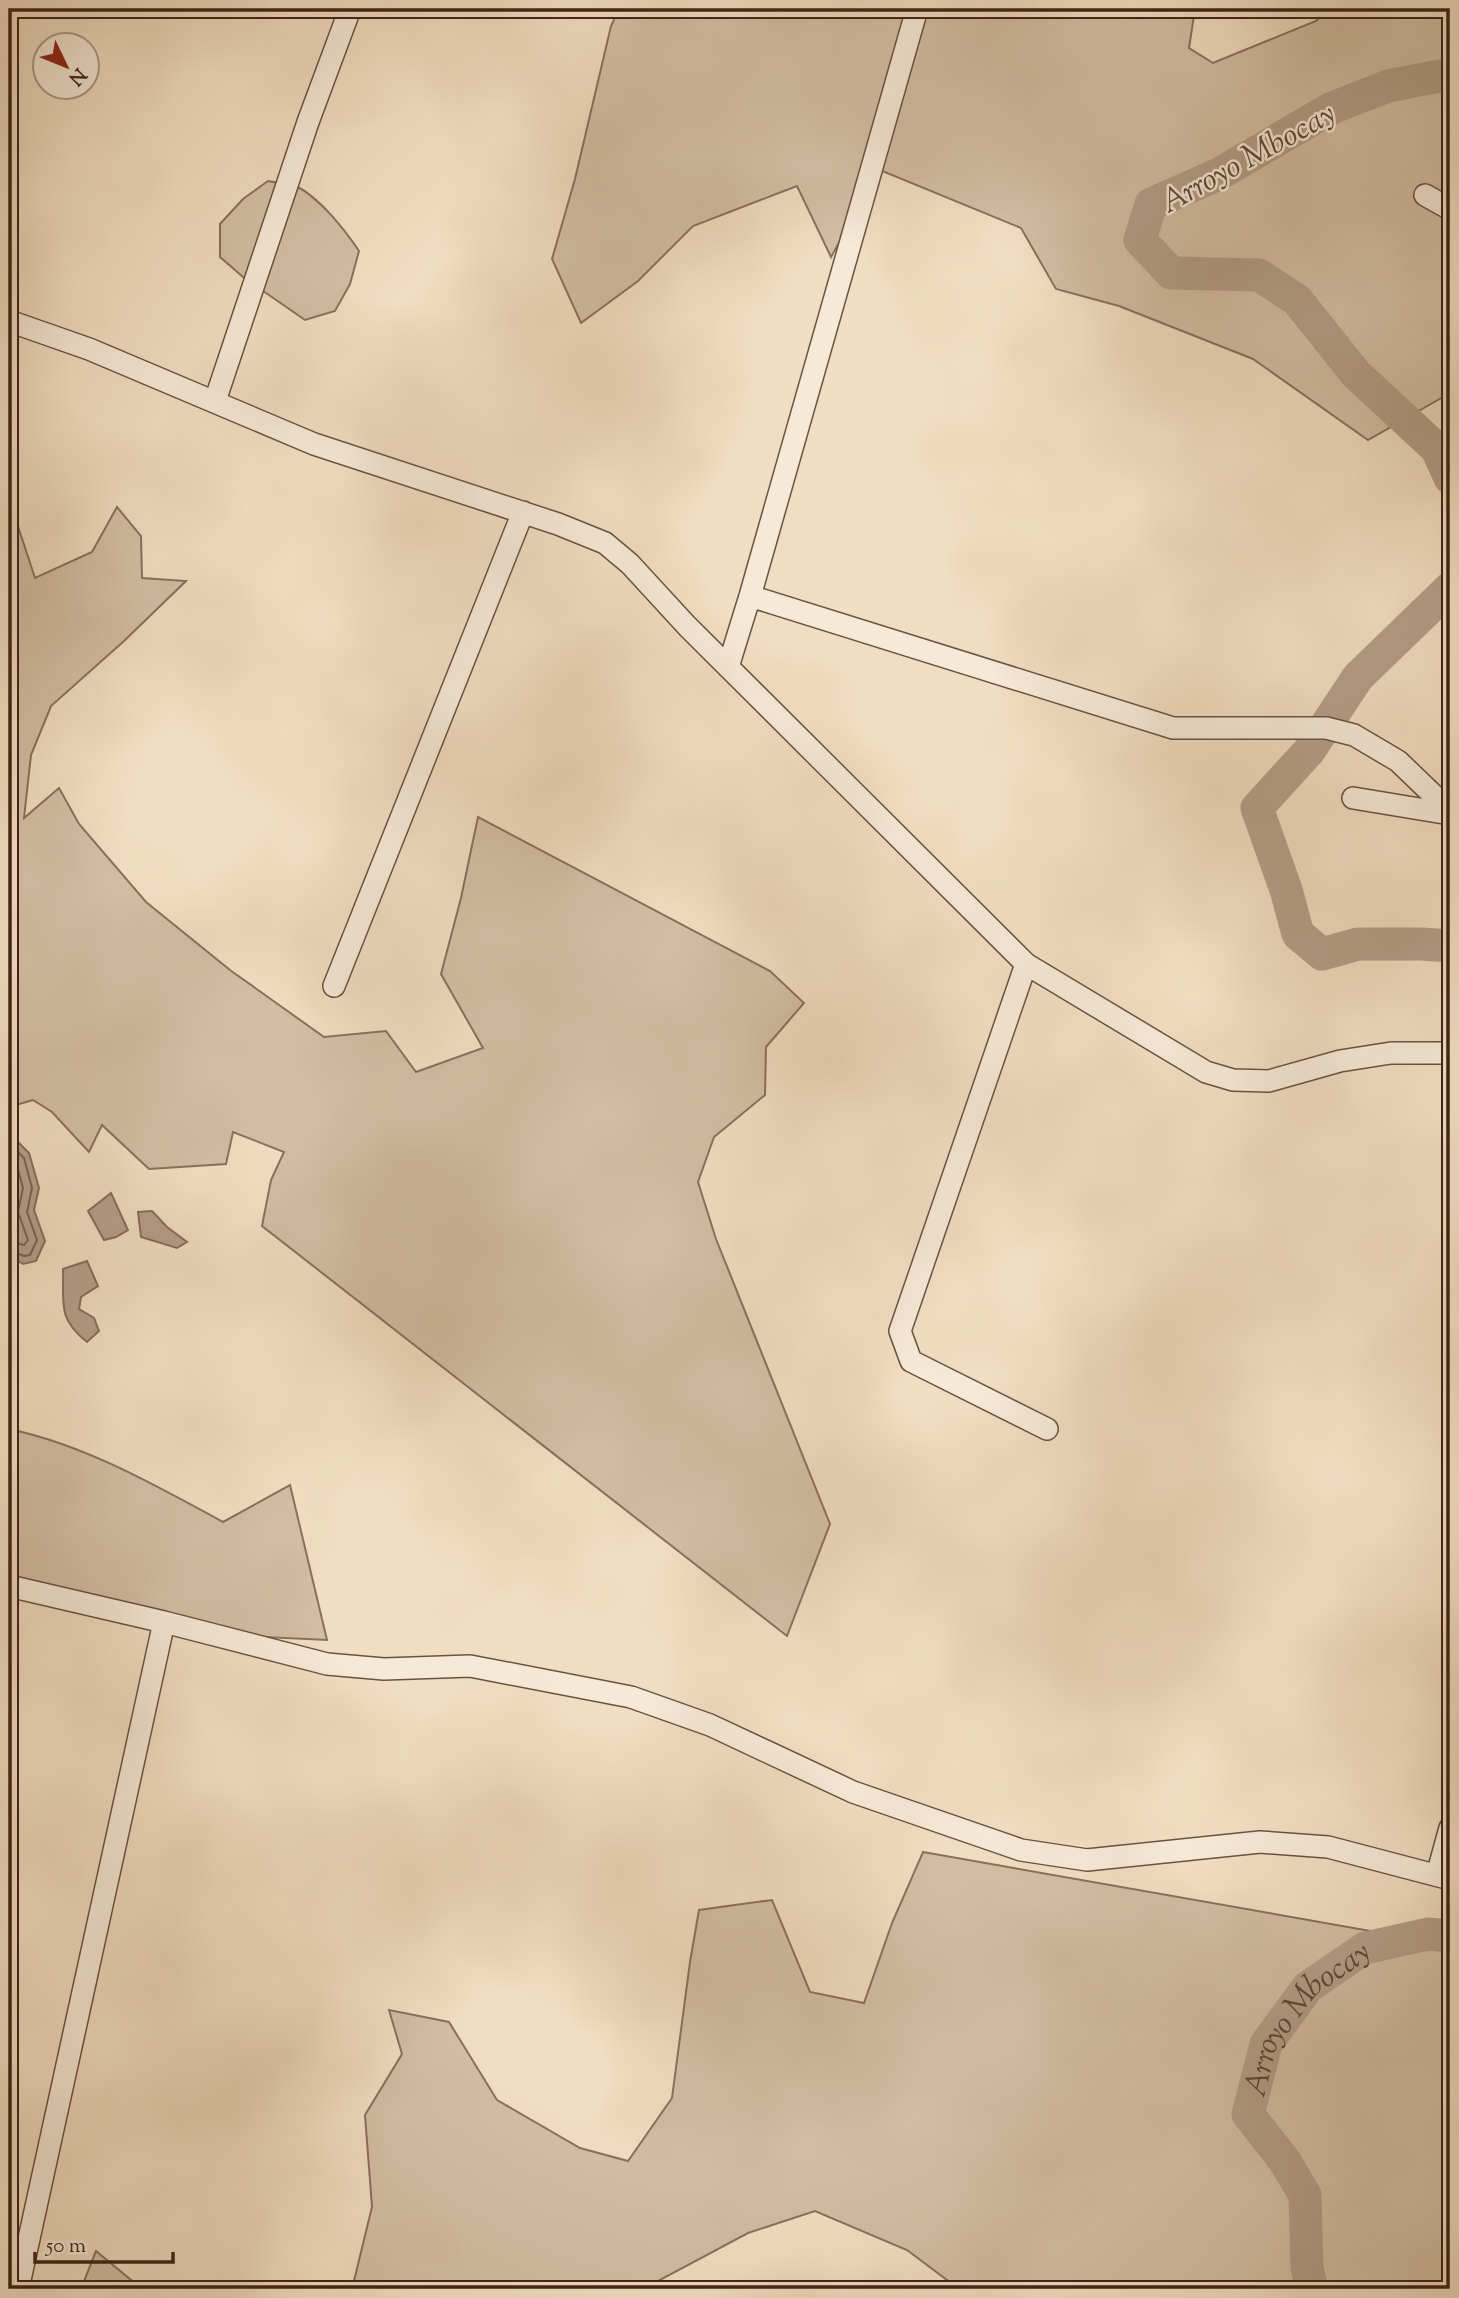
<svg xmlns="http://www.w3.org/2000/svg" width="1459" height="2298" font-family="'Sorts Mill Goudy',serif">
<rect width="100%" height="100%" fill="#f1ddc1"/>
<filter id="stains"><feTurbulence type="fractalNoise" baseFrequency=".00286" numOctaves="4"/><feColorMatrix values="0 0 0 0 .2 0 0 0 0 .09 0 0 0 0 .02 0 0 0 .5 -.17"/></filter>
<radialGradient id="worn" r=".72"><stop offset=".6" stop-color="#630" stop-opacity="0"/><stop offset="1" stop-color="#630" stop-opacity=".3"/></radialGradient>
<path fill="#d3bea4" stroke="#88715e" stroke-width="2" d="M619,9H1195L1189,48L1213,63L1316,21L1330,9H1450V393L1368,440L1253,359L1119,306L1056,289L1021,228L880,170L831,257L797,186L693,226L638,281L581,323L552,259L575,179L611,26Z
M268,181C276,183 288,183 296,186C320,198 345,230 359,251L350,284L335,311L305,320L243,277L220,257V224L243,199Z
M9,499L35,578L92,552L117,507L141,536L142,578L186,581L124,641L51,706L31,755L24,818L59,788L79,824L146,902L230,970L324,1037L386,1031L416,1072L483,1048L441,974L461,898L478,817L770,971L804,1003L766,1047L765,1095L714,1137L698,1182L716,1239L830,1524L787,1636L262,1226L271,1180L284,1152L233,1132L226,1164L149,1169L102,1125L89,1152L52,1112L33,1100L9,1107Z
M9,1429C85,1445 155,1485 223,1522L290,1485L327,1640L205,1634L9,1591Z
M923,1852L1450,1945V2289H959L907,2250L815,2211L748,2233L643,2289H352L372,2207L365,2115L402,2054L389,2010L449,2022L497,2100L580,2148L628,2161L672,2098L690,1962L699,1910L772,1900L810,1992L864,2003L892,1923Z
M96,2251L142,2289H81Z"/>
<path fill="#b49e88" stroke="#856d5b" stroke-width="2" d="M9,1133L29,1153L39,1188L34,1210L45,1241L36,1261L23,1264L9,1255Z
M111,1193L128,1230L116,1237L104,1240L88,1211Z
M152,1211L167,1227L187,1242L177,1248L141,1237L138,1212Z
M87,1261L98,1286L81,1297L79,1309L94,1318L99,1331L87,1342C57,1318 64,1304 63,1269Z"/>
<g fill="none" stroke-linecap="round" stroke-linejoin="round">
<path stroke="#796150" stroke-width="2" d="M9,1143L24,1158L32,1188L27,1212L37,1240L30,1255L24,1256L9,1250
M9,1155L16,1162L23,1188L18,1212L28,1240L24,1245L9,1241"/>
<g stroke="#b49e88" stroke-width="33">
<path d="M1450,74L1388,86L1332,108L1219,174L1151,204L1140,240L1171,273L1259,275L1297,300L1356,374L1437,449L1450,478"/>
<path d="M1450,588L1358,677L1309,751L1257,808L1286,890L1298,934L1322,954L1358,944H1421L1450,946"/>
<path id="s1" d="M1312,2289L1307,2268L1305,2195L1284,2160L1248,2114L1266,2044L1308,1987L1365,1948L1428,1934L1450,1936"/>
</g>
<g stroke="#6b5242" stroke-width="24">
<path id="minor" d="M1425,195L1450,209
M9,321L89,349L314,444L558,524L605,543L630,564L687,626L1026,964L1206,1072L1233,1080L1269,1081L1340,1061L1391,1053H1450
M215,401L308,122L350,9
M750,596L1173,728H1326L1354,735L1398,761L1450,811
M728,667L750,596L917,9
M1353,798L1450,814
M1026,964L900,1331L911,1361L1047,1429
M334,986L523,512
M9,1586L164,1622L327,1664L384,1669L470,1666L631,1697L710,1725L853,1792L1021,1850L1087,1860L1260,1842L1328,1847L1450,1879
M1437,1875L1450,1828
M18,2289L164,1622"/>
</g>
<use href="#minor" stroke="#f6e9d7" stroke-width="21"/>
</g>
<g text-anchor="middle" stroke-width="5" stroke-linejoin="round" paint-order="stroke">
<g font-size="32" font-style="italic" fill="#61493a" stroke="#f6e9d7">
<text transform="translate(1247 157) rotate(-29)" y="11">Arroyo Mbocay</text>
<text dy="11" stroke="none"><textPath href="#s1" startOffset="310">Arroyo Mbocay</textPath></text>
</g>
</g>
<rect width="1459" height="2298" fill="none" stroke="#f1ddc1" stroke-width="35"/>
<rect x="10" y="10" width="1438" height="2277" fill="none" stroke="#3e2418" stroke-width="3.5"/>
<rect x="18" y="18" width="1424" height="2263" fill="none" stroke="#3e2418" stroke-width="2"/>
<g transform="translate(66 66) rotate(133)"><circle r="33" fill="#f6e9d7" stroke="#ac9a8b" stroke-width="2"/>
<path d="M0-5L12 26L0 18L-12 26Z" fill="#8f2418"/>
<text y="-10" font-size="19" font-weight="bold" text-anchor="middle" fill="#3e2418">N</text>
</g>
<path d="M35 2252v10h138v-10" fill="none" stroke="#3e2418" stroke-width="3.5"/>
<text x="46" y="2252" font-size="21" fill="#3e2418" stroke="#f6e9d7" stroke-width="5" paint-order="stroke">50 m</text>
<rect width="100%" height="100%" filter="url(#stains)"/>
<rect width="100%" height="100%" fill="url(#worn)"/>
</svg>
